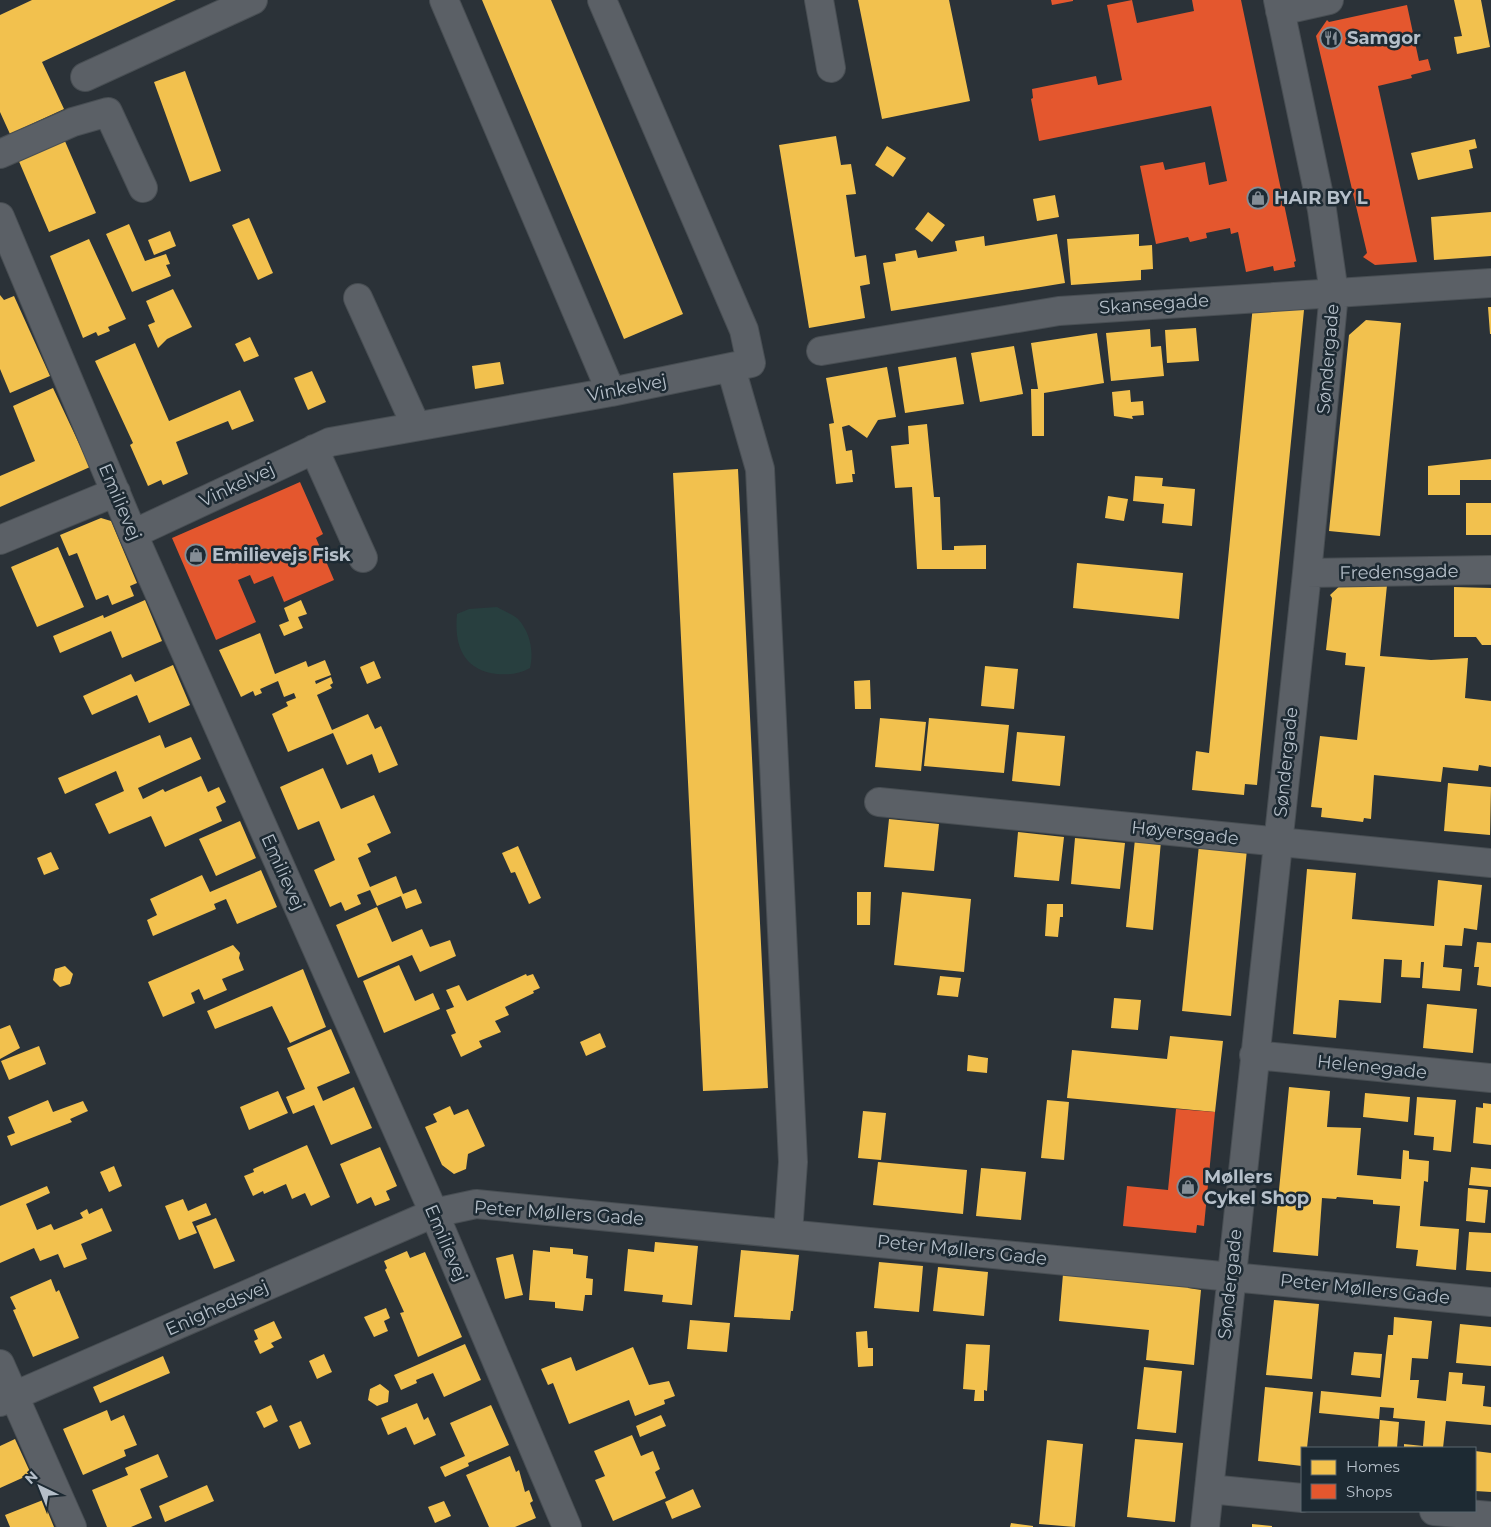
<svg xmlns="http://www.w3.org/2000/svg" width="1491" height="1527" font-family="Montserrat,sans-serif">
<rect width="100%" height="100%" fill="#2b3238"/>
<path fill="#283f3f" d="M497,607C503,611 513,614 518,619C530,632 534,651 530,668C519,674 510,675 497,674C463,670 454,645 457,614L469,609Z"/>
<path fill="#f2c14e" d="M32,0H176L42,62L64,109L10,134L0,112V15Z
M482,0H551L683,314L624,339Z
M858,0H949L970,101L882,119Z
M1454,0H1481L1490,47L1457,54L1454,37L1462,36Z
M185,71L221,171L190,182L154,82Z
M61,132L96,213L49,232L15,152Z
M836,136L841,165L851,164L856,194L846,195L855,257L866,255L870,284L860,286L865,318L809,328L779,145Z
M1475,139L1477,148L1469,150L1473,168L1418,180L1411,153Z
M887,146L906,158L893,177L875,165Z
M1055,195L1059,217L1037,221L1033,199Z
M928,212L945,225L932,242L915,229Z
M1491,212V256L1434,260L1431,217Z
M249,218L273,273L258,280L232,225Z
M129,224L145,261L166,254L170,264L166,265L171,276L132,292L106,234Z
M170,231L176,246L154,255L148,240Z
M1057,234L1065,283L891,311L883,263L896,261L895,254L916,250L918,258L957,251L955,241L984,236L985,246Z
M1139,234V246L1152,245L1153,269L1141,270V280L1071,285L1067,239Z
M89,239L126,319L108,327L110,331L98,336L96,332L83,338L50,256Z
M173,289L192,327L167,339L158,348L148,325L155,322L146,301Z
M0,295L4,300L14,296L50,376L10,393L0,369Z
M1253,305L1304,310L1257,785L1245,784L1244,795L1192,790L1196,751L1209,753Z
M1488,307H1491V334H1490Z
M1366,320L1401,323L1380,536L1329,531L1349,335Z
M1196,328L1199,361L1167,363L1165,330Z
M1150,329L1151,347L1161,346L1164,376L1111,381L1106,333Z
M1097,333L1104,383L1044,393V436H1032L1031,389H1038L1031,343Z
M250,337L259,356L244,362L235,344Z
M135,343L169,421L240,390L254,421L232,430L228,421L176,442L188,474L163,485L161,480L148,486L130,445L133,443L95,361Z
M1014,346L1023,394L980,402L971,353Z
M956,357L964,404L905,413L898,367Z
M500,362L504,384L475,389L472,366Z
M887,367L896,417L878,420L867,438L849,425L842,427L846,451L852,450L855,474H852L853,482L836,484L829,424L834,423L826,378Z
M312,371L326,402L308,410L294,378Z
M53,388L90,467L0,507V476L35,461L13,406Z
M1130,390L1131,402L1143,401L1144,415L1132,416L1133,419L1114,416L1112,392Z
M927,424L934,497H940L942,550H954V546L986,545V569H917L912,487L895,488L891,446L909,444L908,426Z
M1491,459V480H1460V495H1428V466Z
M738,469L768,1088L703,1091L673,473Z
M1135,476L1163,478L1162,486L1195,489L1192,526L1162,523L1164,504L1133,501Z
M1108,496L1128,499L1124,521L1105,518Z
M1466,503H1491V535H1466Z
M101,518L111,521L137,583L130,586L134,596L112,605L108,595L96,600L77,553L69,556L60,535Z
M58,547L84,607L37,627L11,567Z
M1077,563L1183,573L1179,619L1073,608Z
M1344,582L1387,585L1380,656L1431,660L1468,658L1465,698L1491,701V767L1479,765L1478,771L1443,767L1441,782L1374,775L1371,819L1364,818L1363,822L1321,817L1322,808L1311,807L1320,736L1357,740L1365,667L1345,665L1346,653L1326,650L1332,598L1330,595Z
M1454,587L1491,588V645H1482L1476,637H1454Z
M145,600L162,641L122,658L111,631L60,653L53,636L103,615L104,618Z
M301,600L307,614L298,617L303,628L284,636L279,625L289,621L284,608Z
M260,633L275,674L306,661L308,667L325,660L331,675L315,681L316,684L331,677L333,683L330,685L332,688L317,695L332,730L368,714L375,729L381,726L398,765L379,773L372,754L347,765L333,733L288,752L272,714L288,706L286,702L296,698L294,693L284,697L278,681L260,689L262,693L255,696L253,691L241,697L219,650Z
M374,661L381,678L367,684L360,667Z
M173,665L190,705L149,723L137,695L92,715L83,696L131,674L135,682Z
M985,666L1018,669L1014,709L981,706Z
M870,680L871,709H855L854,681Z
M880,718L926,722L921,771L875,767Z
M929,718L1009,725L1004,773L924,766Z
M1017,732L1065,736L1060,786L1012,781Z
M160,735L165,748L191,737L201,759L138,788L143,799L163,789L165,792L201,776L208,792L219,787L226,802L216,807L222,821L165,847L151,816L109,834L95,804L124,791L116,771L65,794L58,778Z
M323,768L341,809L374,795L391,833L367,844L371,852L358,858L370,887L396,876L403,894L416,889L422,903L406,909L401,896L377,906L370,890L357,895L361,904L345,911L341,902L330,907L314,870L335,860L319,821L298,830L280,787Z
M1448,783L1491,787L1490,835L1444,831Z
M889,819L939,824L934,871L884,867Z
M240,821L256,858L216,876L199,839Z
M1018,832L1064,837L1059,881L1014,877Z
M1075,838L1125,843L1120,889L1071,884Z
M1135,839L1161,841L1153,930L1126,927Z
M1199,845L1247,849L1231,1016L1182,1011Z
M518,846L541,898L529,904L515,872L511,873L502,853Z
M51,852L59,869L44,875L37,858Z
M1307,869L1356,873L1352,919L1434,926L1438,880L1482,885L1477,930L1464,928L1462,946L1445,945L1443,967L1462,969L1460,991L1422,988L1424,962H1421L1420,978L1401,977L1402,960L1384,959L1381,1003L1339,1000L1336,1038L1293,1034Z
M261,870L277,907L237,924L226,899L214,904L216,909L153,936L147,920L157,915L150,899L202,875L210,892Z
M857,892H871L870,925H857Z
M902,892L971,899L964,972L894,965Z
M1047,904H1063V917H1060L1058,937L1045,936Z
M377,907L392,942L422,929L430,947L450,940L456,956L420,972L412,955L358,978L336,925Z
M1477,942L1491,943V987L1477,985L1479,967H1474Z
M233,945L240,953L239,958L244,970L222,979L227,990L204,1000L199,989L191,993L195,1003L163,1017L148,982Z
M399,965L415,1001L433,993L440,1009L384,1033L363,981Z
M65,966L73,974L70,984L60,987L53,980L55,969Z
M303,969L326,1027L290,1043L272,1006L215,1029L207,1011Z
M526,974L527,976L533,974L540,988L533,991L534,993L505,1007L509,1015L495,1021L501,1032L479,1041L482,1047L461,1057L451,1035L456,1033L446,1010L454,1007L446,990L459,985L467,1001Z
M940,976L961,978L958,997L937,995Z
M1114,998L1141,1000L1138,1030L1111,1028Z
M1427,1004L1477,1009L1473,1053L1423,1048Z
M10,1025L20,1048L0,1059V1029Z
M331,1029L350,1073L317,1087L323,1101L354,1087L372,1128L331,1145L314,1105L293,1114L286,1097L305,1089L287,1048Z
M600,1033L606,1047L586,1056L580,1042Z
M1170,1036L1223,1041L1215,1112L1067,1098L1072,1050L1167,1059Z
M39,1046L46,1064L9,1080L1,1061Z
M968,1055L988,1058L987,1073L967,1071Z
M1289,1087L1330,1091L1327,1127L1361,1128L1357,1175L1401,1179L1403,1150L1409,1151V1159L1429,1161L1428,1182L1424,1181L1420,1226L1459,1229L1456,1270L1416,1266L1418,1250L1396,1248L1400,1206L1373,1204V1200L1337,1197L1336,1199L1322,1198L1318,1256L1273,1252Z
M278,1091L288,1113L249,1130L240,1107Z
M1365,1093L1410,1097L1408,1122L1363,1117Z
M1417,1097L1456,1100L1451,1152L1433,1150L1434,1137L1414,1135Z
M48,1100L53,1112L83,1101L88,1111L70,1119L72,1122L11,1146L7,1136L15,1133L8,1117Z
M1047,1100L1069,1102L1064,1160L1041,1158Z
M1483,1103L1491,1104V1145L1473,1143L1476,1107L1483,1108Z
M450,1106L454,1115L468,1109L485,1146L468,1154L466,1169L454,1174L442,1165L425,1127L437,1122L433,1114Z
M863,1111L886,1113L881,1160L858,1158Z
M307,1145L330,1197L311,1206L305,1193L292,1199L286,1184L264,1194L263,1191L253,1196L244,1176L254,1172L253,1169Z
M380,1147L397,1186L386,1191L390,1200L375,1206L371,1197L357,1204L340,1164Z
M878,1162L967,1170L963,1214L873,1205Z
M114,1166L122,1186L109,1192L100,1172Z
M1471,1167L1491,1169V1187L1469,1185Z
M981,1168L1026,1172L1021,1220L976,1216Z
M47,1186L50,1193L26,1204L37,1230L51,1224L54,1230L83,1218L80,1213L87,1209L89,1214L102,1208L112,1231L81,1244L87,1259L64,1268L58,1254L40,1261L34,1248L0,1263V1206Z
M1468,1188L1488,1190L1485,1223L1466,1221Z
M183,1199L188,1211L206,1203L211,1215L192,1222L197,1233L179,1240L165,1206Z
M216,1218L235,1261L214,1269L196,1226Z
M1469,1232L1491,1233V1272L1466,1270Z
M655,1242L698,1246L692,1305L662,1302L663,1295L624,1291L628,1249L654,1252Z
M550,1247L573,1249V1254L588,1256L586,1278L593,1279L592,1295H585L583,1311L555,1308V1302L529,1300L533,1250L550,1252Z
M741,1250L799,1255L793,1311H791L790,1320L734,1317Z
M407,1251L410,1258L425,1252L462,1337L418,1357L400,1313L404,1312L385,1270L387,1268L384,1261Z
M513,1254L523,1295L505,1299L496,1258Z
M879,1262L923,1266L919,1312L874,1308Z
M938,1267L988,1272L984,1316L933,1311Z
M1063,1274L1188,1286V1288L1201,1290L1194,1365L1146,1360L1149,1330L1059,1321Z
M51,1279L56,1292L59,1290L79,1338L33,1357L13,1310L16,1309L10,1297Z
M1274,1300L1319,1304L1312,1379L1266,1375Z
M386,1308L390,1318L384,1321L388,1331L374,1337L364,1317Z
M1394,1317L1432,1321L1428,1359L1412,1358L1410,1380H1419L1417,1398L1446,1401L1449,1372L1463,1373L1462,1384L1485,1386L1483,1406L1491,1407V1425L1446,1421L1443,1448H1404V1444L1423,1446L1425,1421L1393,1418L1394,1408L1380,1407L1379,1419L1319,1413L1321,1391L1381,1397L1388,1335H1393Z
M690,1320L730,1323L727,1352L687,1349Z
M274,1321L282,1338L271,1343L274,1347L260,1354L254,1341L258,1339L254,1330Z
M1460,1324L1491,1327V1366L1456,1363Z
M867,1331L868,1348H873V1366L858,1367L856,1332Z
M465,1344L481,1380L444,1397L433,1373L416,1380L417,1383L401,1390L394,1375Z
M966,1344L990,1345L987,1391L984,1390V1401H974L975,1390L963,1389Z
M633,1347L649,1385L669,1381L675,1396L664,1400L665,1404L635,1416L629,1400L569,1424L553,1383L548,1385L541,1369L571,1357L576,1371Z
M1354,1352L1382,1354L1380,1378L1351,1375Z
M324,1354L332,1372L317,1379L309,1361Z
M163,1356L170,1373L100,1403L93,1387Z
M1144,1367L1182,1371L1176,1433L1137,1429Z
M380,1384L389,1391L388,1402L377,1406L368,1400L370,1389Z
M1265,1387L1313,1392L1307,1448H1302V1466L1258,1461Z
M417,1403L424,1420L428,1417L436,1435L414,1445L406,1427L388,1435L381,1418Z
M271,1405L278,1421L264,1428L256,1412Z
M491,1405L509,1445L468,1463L469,1466L445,1477L440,1467L465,1456L450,1423Z
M107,1410L111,1421L124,1415L137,1445L124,1450L126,1456L83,1475L63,1429Z
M661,1415L666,1426L640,1437L636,1426Z
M1380,1420L1399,1422L1397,1448H1378Z
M301,1421L311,1444L299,1449L289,1426Z
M632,1435L641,1456L653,1451L660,1469L655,1472L666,1498L613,1521L595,1480L605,1476L594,1451Z
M15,1439L31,1474L0,1488V1446Z
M1135,1439L1183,1443L1175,1522L1127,1517Z
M1047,1440L1083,1444L1075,1527L1039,1524Z
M1475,1451L1491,1453V1492L1475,1491Z
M158,1454L168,1477L140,1489L152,1518L131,1527H107L92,1490L128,1475L125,1468Z
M510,1456L516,1472L519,1470L525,1492L529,1490L533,1501L530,1503L536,1518L515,1527H489L466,1475Z
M207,1485L214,1501L165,1522L159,1506Z
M693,1489L701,1507L672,1519L665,1502Z
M43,1500L54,1527H10L5,1515Z
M444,1501L451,1516L435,1523L428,1507Z
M1011,1523L1033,1526V1527H1010Z
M1252,1524L1272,1526V1527H1252Z"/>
<path fill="#e4572e" d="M1051,0H1073V1L1052,5Z
M1132,0L1137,23L1194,11L1192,0H1241L1296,261L1294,262L1295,267L1274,271L1273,266L1246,272L1238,232L1231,234L1230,228L1206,233L1207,238L1190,242L1188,237L1156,244L1140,166L1163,162L1165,170L1205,162L1209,185L1227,181L1211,106L1039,141L1031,99L1033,98L1032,89L1096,76L1098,85L1122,80L1107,5Z
M1407,5L1419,61L1428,59L1431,70L1411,75L1412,78L1378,86L1417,262L1375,265L1363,257L1367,253L1316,36L1327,20L1329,22Z
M300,482L323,534L316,538L334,580L284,602L273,576L254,584L250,575L238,580L256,622L216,640L172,538Z
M1176,1109L1215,1112L1204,1226L1197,1225L1196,1233L1123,1226L1127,1186L1168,1190Z"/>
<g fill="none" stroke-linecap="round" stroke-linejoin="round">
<g stroke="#484e53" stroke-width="30">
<path id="minor" d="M444,0L611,392
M819,0L831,68
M1280,11L1329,0
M85,77L253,0
M0,154L73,122L108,112L143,188
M0,217L133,534L434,1213L567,1527
M358,298L416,426
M821,351L1059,311L1491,283
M731,368L760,469L793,1162L788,1233
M314,449L363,558
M133,534L330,442L611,392L751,363L744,330L602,0
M0,540L116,492
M1307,573L1491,570
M879,802L1491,863
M1254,1055L1491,1078
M0,1364L72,1527
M0,1402L434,1213L476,1204L1491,1302
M1209,1489L1302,1498
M1434,1511L1491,1516
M1205,1527L1307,573L1334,293L1322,210L1278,0"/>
</g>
<use href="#minor" stroke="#5b6066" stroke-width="28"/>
</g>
<defs>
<g id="restaurant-ring" transform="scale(1.125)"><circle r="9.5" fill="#1d2a33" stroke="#858e96" stroke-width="1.5"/><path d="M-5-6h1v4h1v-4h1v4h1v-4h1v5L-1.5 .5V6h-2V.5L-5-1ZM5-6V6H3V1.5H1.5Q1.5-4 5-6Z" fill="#858e96"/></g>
<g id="shop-ring" transform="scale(1.125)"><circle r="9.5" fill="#1d2a33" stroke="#858e96" stroke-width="1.5"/><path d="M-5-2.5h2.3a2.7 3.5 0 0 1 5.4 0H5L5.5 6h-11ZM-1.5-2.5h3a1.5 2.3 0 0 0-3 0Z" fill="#858e96"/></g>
</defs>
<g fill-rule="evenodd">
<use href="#restaurant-ring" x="1331" y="38"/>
<use href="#shop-ring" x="1258" y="198"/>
<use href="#shop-ring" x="196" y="555"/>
<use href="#shop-ring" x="1188" y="1187"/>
</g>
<g text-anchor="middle" stroke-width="5" stroke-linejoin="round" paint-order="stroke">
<g font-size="18" font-weight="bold" fill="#b5bfc9" stroke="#1d2a33" text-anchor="start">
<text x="1347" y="44">Samgor</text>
<text x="1274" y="204">HAIR BY L</text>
<text x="212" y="561">Emilievejs Fisk</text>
<text x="1204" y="1183">Møllers<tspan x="1204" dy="21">Cykel Shop</tspan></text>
</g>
<g font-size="18" fill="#b5bfc9" stroke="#1d2a33">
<text transform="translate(1154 304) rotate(-4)" y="6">Skansegade</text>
<text transform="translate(1328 359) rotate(-85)" y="6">Søndergade</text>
<text transform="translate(627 388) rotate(-11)" y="6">Vinkelvej</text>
<text transform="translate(237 485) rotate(-25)" y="6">Vinkelvej</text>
<text transform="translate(120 502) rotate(67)" y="6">Emilievej</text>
<text transform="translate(1399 572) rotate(-1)" y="6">Fredensgade</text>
<text transform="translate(1286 762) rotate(-84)" y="6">Søndergade</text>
<text transform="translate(1185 833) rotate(6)" y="6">Høyersgade</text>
<text transform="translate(283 872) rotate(66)" y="6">Emilievej</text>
<text transform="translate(1372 1067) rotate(6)" y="6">Helenegade</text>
<text transform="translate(559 1213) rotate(4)" y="6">Peter Møllers Gade</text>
<text transform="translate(446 1243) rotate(67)" y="6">Emilievej</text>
<text transform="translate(962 1250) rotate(6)" y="6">Peter Møllers Gade</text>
<text transform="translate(1230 1284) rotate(-84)" y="6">Søndergade</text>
<text transform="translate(1365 1289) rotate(6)" y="6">Peter Møllers Gade</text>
<text transform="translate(217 1308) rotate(-24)" y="6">Enighedsvej</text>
</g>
</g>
<rect x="1301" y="1447" width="175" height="65" fill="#1d2a33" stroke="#5a666f"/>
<rect x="1311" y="1460" width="25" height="15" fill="#f2c14e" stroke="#5a666f"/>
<text x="1346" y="1472" font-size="15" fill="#b5bfc9">Homes</text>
<rect x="1311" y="1484" width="25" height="15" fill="#e4572e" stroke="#5a666f"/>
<text x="1346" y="1497" font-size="15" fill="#b5bfc9">Shops</text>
<g transform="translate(40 1487) rotate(317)" stroke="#1d2a33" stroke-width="4" paint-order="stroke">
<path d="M0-4L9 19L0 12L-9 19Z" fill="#b5bfc9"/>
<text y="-8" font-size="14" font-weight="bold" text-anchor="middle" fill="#b5bfc9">N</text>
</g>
</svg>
